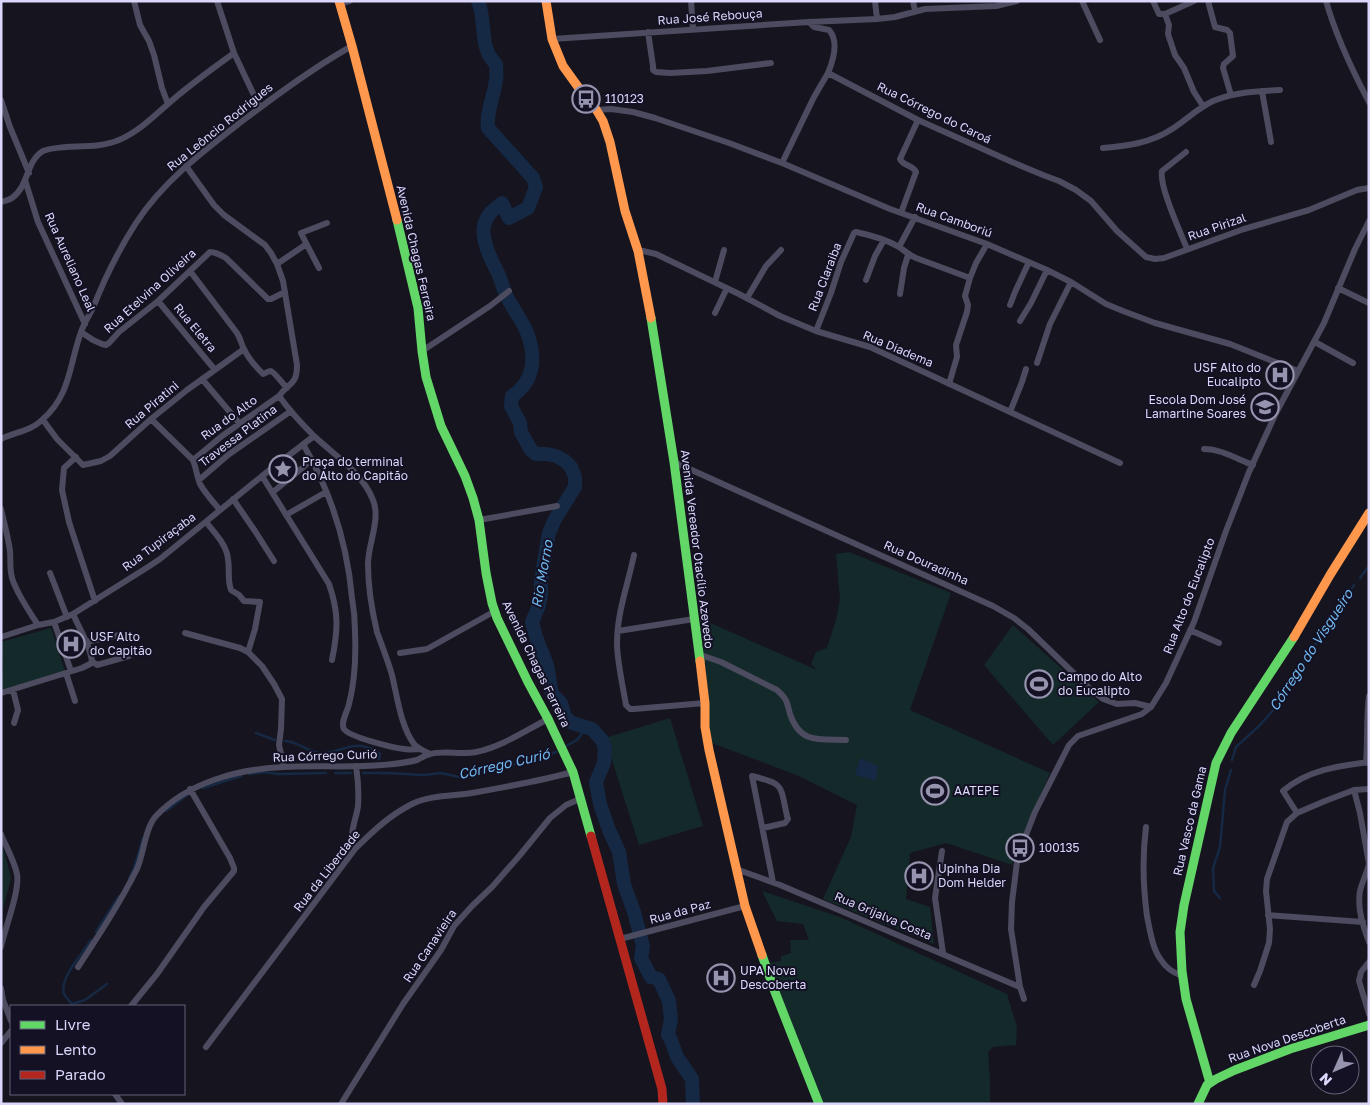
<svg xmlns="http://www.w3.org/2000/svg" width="1370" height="1105" font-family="'Golos Text',sans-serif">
<rect width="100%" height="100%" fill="#16151f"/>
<path fill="#142929" d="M849,552L951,593L910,710L1050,773L1030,819L1012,865L946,843L910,853L906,899L930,907L934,944L823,899L851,837L857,805L799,776L712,743C706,725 709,704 707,685C705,663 702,640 699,618L817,670L811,664L816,652L827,648L836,620L840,599L836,554Z
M1013,625L1099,702L1053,745L984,665Z
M51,628L65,671L1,691V674L3,669L1,642Z
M670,718L703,826L639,845L605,738Z
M1,839L11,878L1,917Z
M762,891L840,917L1007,994L1017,1027L1016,1045L993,1047L988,1052L990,1080V1104H822L769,963L781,961V956L791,953L790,940H809L803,924L777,921Z"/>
<path fill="#152844" d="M860,758L878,766L876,781L855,775Z"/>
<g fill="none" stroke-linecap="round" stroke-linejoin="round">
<path stroke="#152844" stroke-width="2.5" d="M1360,578L1369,566
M256,733L275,740
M285,741C299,742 306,751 319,753C335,755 350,742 366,747C371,748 375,751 380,754L379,759
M566,746L577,740L586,728
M1232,760L1236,747L1259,726L1277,706L1331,619L1354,585
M335,773H351
M363,773H388L424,775L441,773L459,777L535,759L556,752
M249,774L265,772L277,774L326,773
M203,788L241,776
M166,811L187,795
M129,878L134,868L143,838
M1220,898L1214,891L1213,868L1220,847L1225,790L1231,770
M96,932L119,896
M91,940C83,953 59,978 64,994C66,998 70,1001 72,1004L85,1000L107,984"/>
<path stroke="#152844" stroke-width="14" d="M478,1C487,22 478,47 496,64C496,69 497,75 496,80C494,96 486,112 488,128L533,178L536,187L528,208L509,218L502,203C494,209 486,215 484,226C481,239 492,262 498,273C501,280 503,288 506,295C512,308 523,321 528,335C536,358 534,382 512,396L511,406L520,423L521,432L531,450L536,454H547L556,456L565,461L571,467L575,477V487L555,519L549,533L541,580V594L539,605L532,622L536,637L547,665L552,694L561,703L565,717L572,723L592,729L602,740L605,748L604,763L596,782L600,804L609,830L619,852L624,884L634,912L643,946L641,958L651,977L659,979L669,1001L671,1019L668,1035L671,1040L677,1057L692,1079L693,1104"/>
<path stroke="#4c4b5f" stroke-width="6" d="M134,1L140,25L149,41L154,55L162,88L168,104
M217,1L234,53L260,108
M691,1L693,29
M875,1L877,19
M913,1L915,11
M1082,1L1100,40
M1153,1L1159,14H1165L1169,25L1168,34L1175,55L1184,68L1194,92L1203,106
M1208,1L1215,27L1227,30L1230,33L1233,56L1224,64L1223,68L1231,95
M1326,1C1336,36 1352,70 1369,102
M340,4L350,1
M1165,14L1194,1
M809,22L814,27L829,30C839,41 833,61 828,73L918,120L1012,162L1043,175L1059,181L1076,190L1091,201L1117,231L1146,257L1155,259L1164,258L1244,229L1309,210L1357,190L1369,188
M648,32L653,66V70L656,72L670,73L707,71L771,63
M552,39L809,22L877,19L895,17L925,9L996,6L1017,1
M1262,91L1271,142
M1,100L10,127L29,173
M596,110L611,109L633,112L655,118L729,143L782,163L890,209L987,244L1047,270L1071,282L1106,304L1123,311L1155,323L1230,344L1298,371
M1103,148C1127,146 1151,143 1172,129C1186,120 1198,108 1213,101C1235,92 1257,91 1280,90
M1186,152L1162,171C1159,187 1181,233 1187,249
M782,163L814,97L828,73
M186,166L214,205L224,215L265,245L271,253L277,264L283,281L297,365C297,386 289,382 279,396C289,410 301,423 314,436C334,455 362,472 373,500C381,519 368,544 368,564C368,585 372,611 377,632C382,646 388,661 392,675C397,696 401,727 414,744C419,749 424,751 430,754
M25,180L38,222L85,324
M1,202C5,201 9,200 12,198C29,186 26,161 43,151C50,148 58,148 66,147C83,146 102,147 119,140C138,132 152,118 168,104C188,86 212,69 234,53
M901,213L916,172C913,165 903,166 900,159L918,120
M306,243L319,268
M899,247L915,217
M638,251H643L656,254L739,294L780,316L816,331L870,347L1120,463
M277,264L305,245L306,243L301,233L327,223
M190,271L237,333C241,339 241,344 244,349C248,358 256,367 263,374C266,373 268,371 271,371C274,372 284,385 287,388
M866,280L875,256L884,240
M715,282L724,250
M1338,288L1369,303
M900,294L904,268L908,255
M747,298L766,266L781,250
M158,301L215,370
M1010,305L1015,292L1029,262
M715,313L727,288
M1020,321L1031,303L1047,270
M816,331L831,293L841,262L854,233L856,232C870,235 886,239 899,247C905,251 909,255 916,258L970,278
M81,332L93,340L102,344L106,345L109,343L119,332L158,301L210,252C216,252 221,255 226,258L268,299H271L285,292
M1315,342L1353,363
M422,351L490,306L509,291
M1037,363L1050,324L1071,282
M202,379L240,424
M949,384L957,357L956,345L967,312L968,305L965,296L970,278L976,263L987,244
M1010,412L1022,382L1026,369
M151,419L193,460C196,468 197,476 200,484C205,493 213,502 220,510
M43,420L57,439L83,465L101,461L110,456L151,419L187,390L244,349
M1,439C15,432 31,431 42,420C71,395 69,365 81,332C84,323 89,316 93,308C105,277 118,251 136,223C164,180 205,150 245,119C279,93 314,67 352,46
M303,444C331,492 347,542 352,598C354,609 355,621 355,632C356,656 355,681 349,704C348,710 340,723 344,729C349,737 394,748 404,749C409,750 415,749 420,749
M1204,449C1221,449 1237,459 1253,465
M76,457L64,468L62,490L69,522L95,601
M193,460L222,436L279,396
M674,462L993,606L1014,618L1028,629L1089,688L1103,699L1117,704L1135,703L1151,707
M262,476L329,584C339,613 338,630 332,660
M199,480L228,455L291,411
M273,492L312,460
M233,499L255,531L274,561
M1,509C4,523 8,536 10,551C11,561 9,571 13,581C19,597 29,611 38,625
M286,515L326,492
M479,520L557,506
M206,522C214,532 227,545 228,559C230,570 227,579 231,590L239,595L244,601L260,602L255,629L248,652
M634,555C628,584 617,613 617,643C617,661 623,687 626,705L630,709H634L705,703
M50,573L67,617
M54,622L71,671
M1190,630L1219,643
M618,631L694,619
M185,633L240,648L248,652L262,666L274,684L282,699L281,729L279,745L284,767
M1,637L38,625L54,622L73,614L148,567L160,559L262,476L314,436
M86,642L119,635
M400,653L427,649L495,611
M698,654L721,662L777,690C787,699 787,702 790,714C800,744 819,739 846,740
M92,661L97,665L129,656
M66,673L75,701
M13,690L18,710L14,723
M1,693L82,668L92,663C92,649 79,628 73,614
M1366,763C1368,740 1366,718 1369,696
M1354,790L1360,813L1369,864C1367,873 1362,882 1360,891C1357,908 1363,926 1369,942
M1297,813L1283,791C1307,770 1338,766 1369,762
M1146,827C1142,858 1143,886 1147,916C1150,930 1152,948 1161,960C1166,968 1174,973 1182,976
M763,828L785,823L788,819L787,816C780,785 785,784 752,776L773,882
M1,834C6,847 14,860 17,874C20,891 5,928 1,947
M355,849C348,833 356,821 358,806C359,792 358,779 356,766
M942,851L935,898L943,953
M736,869L780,885L1020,987
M1268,915L1363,922
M620,939L745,906
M1369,962L1361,972L1359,981L1369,1014
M78,967C99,935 120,903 137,869C144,853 145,828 156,816C188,782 239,769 284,767C317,765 350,768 383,765C394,764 406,763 417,760C421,758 426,755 430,754C443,750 462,755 476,752C501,747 525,731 548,719
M1254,985L1260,971L1269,943L1270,929L1266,891L1267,879L1287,822L1297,813L1325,801L1354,790L1369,789
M1,988L3,1000L11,1021
M1024,999L1020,987L1011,929L1012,902L1017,862L1026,835L1035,812L1069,745L1078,736L1142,714L1151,707L1166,683L1194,622L1226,531L1249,472L1276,413L1324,323L1355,249L1369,221
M131,1006L157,974L204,907L234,871V868L230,858L190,789
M1,1043L11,1031
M206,1047L355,849C373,831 390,815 412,804C430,795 453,796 472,793C506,787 540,781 573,772
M115,1094L122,1104
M341,1104L403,1004L441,950L454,926L472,906L492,887L520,855L550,818L566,805L580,799"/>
<path stroke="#63d668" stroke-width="9" d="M397,220L418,308L422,351L426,377L441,426L465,476L473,498L479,520L486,573L492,603L497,618L528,682L548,719L573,772L591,836
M651,318L674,462L700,661
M762,955L775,992L819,1104
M1210,1083L1186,999L1182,971L1180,932L1184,905L1216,763L1231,733L1294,637
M1198,1104L1207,1085L1216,1079L1235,1070L1290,1049L1369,1025"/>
<path stroke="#ff974d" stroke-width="9" d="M339,1L352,46L397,220
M546,1L552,39L563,66L581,91L594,106L603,121L610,142L625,211L638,251L651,318
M1294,637L1330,575L1369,513
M700,661L705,703V727L709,750L745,906L762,955"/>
<path stroke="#b3261e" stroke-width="9" d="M591,836L662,1089L663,1104"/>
</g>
<defs>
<g id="bus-ring" transform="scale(1.4375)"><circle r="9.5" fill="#131123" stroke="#9593ae" stroke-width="1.5"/><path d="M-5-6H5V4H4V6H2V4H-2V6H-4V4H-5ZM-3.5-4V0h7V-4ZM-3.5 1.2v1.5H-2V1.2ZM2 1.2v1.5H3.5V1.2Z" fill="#9593ae"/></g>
<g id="hospital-ring" transform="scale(1.4375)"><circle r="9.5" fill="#131123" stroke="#9593ae" stroke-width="1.5"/><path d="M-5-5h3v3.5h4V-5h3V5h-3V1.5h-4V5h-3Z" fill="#9593ae"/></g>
<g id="school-ring" transform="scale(1.4375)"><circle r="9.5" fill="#131123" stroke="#9593ae" stroke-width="1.5"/><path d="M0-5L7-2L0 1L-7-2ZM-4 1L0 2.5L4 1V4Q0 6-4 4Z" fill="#9593ae"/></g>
<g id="sight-ring" transform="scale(1.4375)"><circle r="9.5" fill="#131123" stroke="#9593ae" stroke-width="1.5"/><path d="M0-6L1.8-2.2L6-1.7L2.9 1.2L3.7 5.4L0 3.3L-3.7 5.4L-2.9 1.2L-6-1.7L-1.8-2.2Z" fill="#9593ae"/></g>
<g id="stadium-ring" transform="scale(1.4375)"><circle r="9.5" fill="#131123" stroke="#9593ae" stroke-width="1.5"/><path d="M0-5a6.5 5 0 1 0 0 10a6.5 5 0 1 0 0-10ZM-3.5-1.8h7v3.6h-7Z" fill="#9593ae"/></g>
</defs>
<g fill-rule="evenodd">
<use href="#bus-ring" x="586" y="99"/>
<use href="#hospital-ring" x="1280" y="375"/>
<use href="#school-ring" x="1265" y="407"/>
<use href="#sight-ring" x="283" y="469"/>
<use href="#hospital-ring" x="71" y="644"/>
<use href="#stadium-ring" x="1039" y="684"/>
<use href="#stadium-ring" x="935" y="791"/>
<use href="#bus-ring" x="1020" y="848"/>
<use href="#hospital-ring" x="919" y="876"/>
<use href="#hospital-ring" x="721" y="978"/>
</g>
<g text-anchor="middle" stroke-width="4" stroke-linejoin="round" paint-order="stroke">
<g font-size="12" fill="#dad7fb" stroke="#131123">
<text transform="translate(710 17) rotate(-4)" y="4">Rua José Rebouça</text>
<text transform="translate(934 113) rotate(26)" y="4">Rua Córrego do Caroá</text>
<text transform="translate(220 127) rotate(-39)" y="4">Rua Leôncio Rodrigues</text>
<text transform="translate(954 220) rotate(20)" y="4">Rua Camboriú</text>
<text transform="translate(1217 227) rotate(-19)" y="4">Rua Pirizal</text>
<text transform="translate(416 253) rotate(77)" y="4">Avenida Chagas Ferreira</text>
<text transform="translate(70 262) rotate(66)" y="4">Rua Aureliano Leal</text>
<text transform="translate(825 277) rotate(-69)" y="4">Rua Claraiba</text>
<text transform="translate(150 291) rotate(-42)" y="4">Rua Etelvina Oliveira</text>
<text transform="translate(195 328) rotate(50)" y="4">Rua Eletra</text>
<text transform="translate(898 349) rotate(23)" y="4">Rua Diadema</text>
<text transform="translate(152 405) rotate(-40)" y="4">Rua Piratini</text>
<text transform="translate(229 418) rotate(-36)" y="4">Rua do Alto</text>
<text transform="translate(238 436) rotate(-37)" y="4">Travessa Platina</text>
<text transform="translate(159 542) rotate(-37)" y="4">Rua Tupiraçaba</text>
<text transform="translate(697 549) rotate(83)" y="4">Avenida Vereador Otacílio Azevedo</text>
<text transform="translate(926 563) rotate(24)" y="4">Rua Douradinha</text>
<text transform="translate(1189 596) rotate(-69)" y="4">Rua Alto do Eucalipto</text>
<text transform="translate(536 664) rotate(64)" y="4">Avenida Chagas Ferreira</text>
<text transform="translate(325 756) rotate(-2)" y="4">Rua Córrego Curió</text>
<text transform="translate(1190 821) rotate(-77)" y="4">Rua Vasco da Gama</text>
<text transform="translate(327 871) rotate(-52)" y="4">Rua da Liberdade</text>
<text transform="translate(680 912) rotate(-15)" y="4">Rua da Paz</text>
<text transform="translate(883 916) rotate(23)" y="4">Rua Grijalva Costa</text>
<text transform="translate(430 946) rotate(-56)" y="4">Rua Canavieira</text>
<text transform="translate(1287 1039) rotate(-19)" y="4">Rua Nova Descoberta</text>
</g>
<g font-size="12" fill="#dad7fb" stroke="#131123" text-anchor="start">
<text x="605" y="103">110123</text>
<text x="1261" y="372" text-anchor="end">USF Alto do<tspan x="1261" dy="14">Eucalipto</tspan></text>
<text x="1246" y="404" text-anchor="end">Escola Dom José<tspan x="1246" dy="14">Lamartine Soares</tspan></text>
<text x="302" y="466">Praça do terminal<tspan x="302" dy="14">do Alto do Capitão</tspan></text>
<text x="90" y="641">USF Alto<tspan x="90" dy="14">do Capitão</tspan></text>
<text x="1058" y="681">Campo do Alto<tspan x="1058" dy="14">do Eucalipto</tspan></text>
<text x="954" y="795">AATEPE</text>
<text x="1039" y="852">100135</text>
<text x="938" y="873">Upinha Dia<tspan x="938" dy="14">Dom Helder</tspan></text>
<text x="740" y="975">UPA Nova<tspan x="740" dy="14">Descoberta</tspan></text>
</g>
<g font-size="14" font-style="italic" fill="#70b7ef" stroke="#131123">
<text transform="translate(542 574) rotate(-80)" y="5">Rio Morno</text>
<text transform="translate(1311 650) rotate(-57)" y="5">Córrego do Visgueiro</text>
<text transform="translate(504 764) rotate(-13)" y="5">Córrego Curió</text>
</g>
</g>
<rect width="1370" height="1105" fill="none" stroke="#dad7fb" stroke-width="5"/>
<rect x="10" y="1005" width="175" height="90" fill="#131123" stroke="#636079"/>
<rect x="20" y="1021" width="25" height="8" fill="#63d668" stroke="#636079"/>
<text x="55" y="1030" font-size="15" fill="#dad7fb">Livre</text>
<rect x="20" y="1046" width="25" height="8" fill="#ff974d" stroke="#636079"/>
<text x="55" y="1055" font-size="15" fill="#dad7fb">Lento</text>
<rect x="20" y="1071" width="25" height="8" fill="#b3261e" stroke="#636079"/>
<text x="55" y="1080" font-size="15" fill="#dad7fb">Parado</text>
<g transform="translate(1335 1070) rotate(225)"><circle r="24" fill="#131123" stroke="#636079"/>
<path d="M0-4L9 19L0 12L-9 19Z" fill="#9593ae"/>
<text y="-8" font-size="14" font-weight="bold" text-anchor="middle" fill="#dad7fb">N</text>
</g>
</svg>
